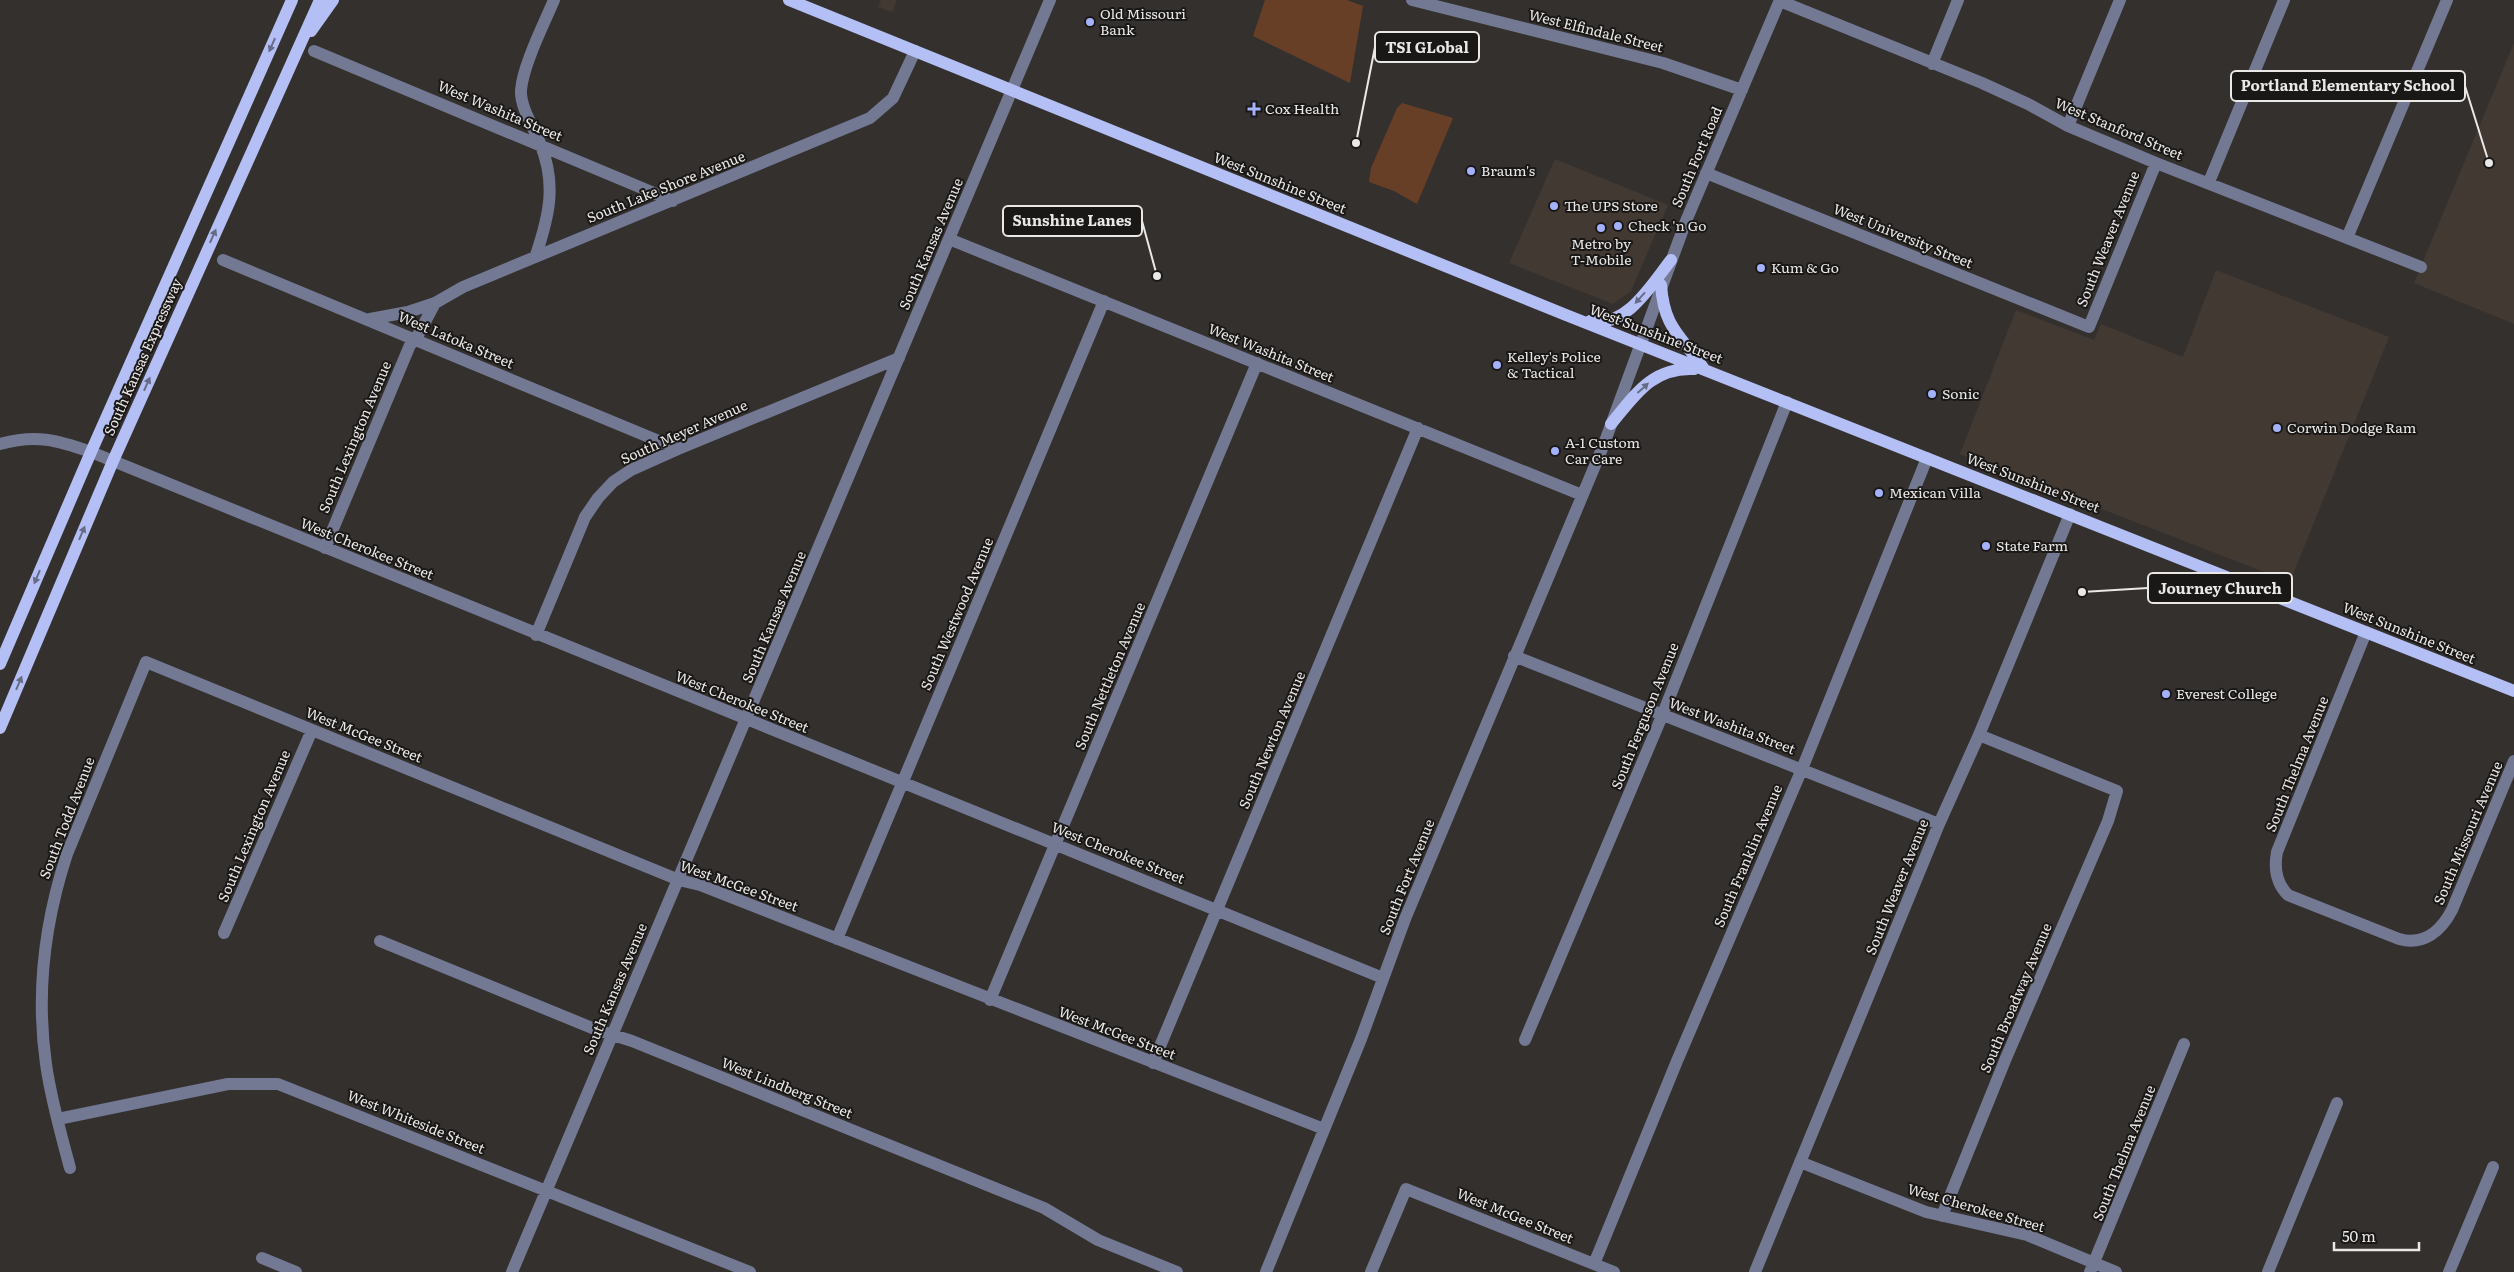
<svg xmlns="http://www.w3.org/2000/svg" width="2514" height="1272" font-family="Literata,serif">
<rect width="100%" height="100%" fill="#34302e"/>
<path fill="#433933" d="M881,0H897L892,12L878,7Z
M2514,43V324L2414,283Z
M1555,159L1668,205L1631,291L1613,304L1509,263Z
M2216,270L2389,337L2290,582L1960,454L2016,310L2094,340L2101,324L2183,357Z"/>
<path fill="#673f26" d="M1265,0H1347L1363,6L1350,83L1253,36Z
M1402,103L1453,118L1417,204L1394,191L1369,182L1371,168L1397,108Z"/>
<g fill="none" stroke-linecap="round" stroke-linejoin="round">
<path stroke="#737893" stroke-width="12" d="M1412,0L1663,63L1742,90
M1780,1L1982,83L2028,104L2068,126L2156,163L2421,267
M314,51L673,201
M1932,64L1958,0
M2068,126L2120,0
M1706,173L2089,327L2156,163
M2209,182L2284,0
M2347,238L2447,0
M949,239L1582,495
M536,255C549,216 557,184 540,143C534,128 520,107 521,90C523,65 544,24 554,0
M223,260L678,449
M370,319L408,312L435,303
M0,444C36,434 57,440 91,452L1383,978
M325,548L410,345L416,339L435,303L463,287L870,118L893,98L915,51
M2366,632L2277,852C2274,868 2276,883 2288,895L2399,939C2424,946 2441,931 2452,910L2514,761
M536,635L585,517L598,498L613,482L631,470L678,449L899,358
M1514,656L1939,824
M224,933L312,730
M837,939L1104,301
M380,941L597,1030L632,1041L1044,1208L1098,1240L1177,1272
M990,1000L1257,363
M1525,1040L1662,716L1787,402
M1153,1063L1418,428
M58,1119L228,1084H278L750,1272
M1800,1162L1926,1212L2027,1235L2116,1272
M70,1168C61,1134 51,1100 46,1064C36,994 45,921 67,854L146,662L679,880L700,885L1324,1129
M1942,1216L2006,1058L2108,821L2117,791L1979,735
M262,1258L296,1272
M1594,1264L1677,1061L1802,769L1927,458
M512,1272L1050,0
M1266,1272L1361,1039L1405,919L1604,444L1686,221L1780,0
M1371,1272L1406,1189L1614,1272
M1755,1272L1939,824L1979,735L2070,514
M2090,1272L2184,1044
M2268,1272L2337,1103
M2449,1272L2493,1167"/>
<path stroke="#b4bff5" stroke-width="12" d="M789,0L1566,315L2514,691
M311,31L333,0
M1661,285C1664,329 1681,335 1704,369
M1590,321C1626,329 1652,284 1671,260
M1611,424C1635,395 1652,367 1694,369
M0,664L91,452L292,0
M0,728L113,461L320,0"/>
</g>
<defs><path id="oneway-solid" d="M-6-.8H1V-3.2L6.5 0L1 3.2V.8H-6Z" transform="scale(1.25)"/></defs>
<g fill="#676c86">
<use href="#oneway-solid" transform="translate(272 45) rotate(114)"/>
<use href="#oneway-solid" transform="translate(213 236) rotate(-66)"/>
<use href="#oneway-solid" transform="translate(1640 298) rotate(132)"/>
<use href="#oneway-solid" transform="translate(147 384) rotate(-66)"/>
<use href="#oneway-solid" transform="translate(1643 388) rotate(-42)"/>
<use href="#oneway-solid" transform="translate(82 533) rotate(-67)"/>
<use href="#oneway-solid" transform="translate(37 577) rotate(113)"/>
<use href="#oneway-solid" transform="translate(19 683) rotate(-67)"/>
</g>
<g fill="#a4b2fc" stroke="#1a1817" stroke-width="2">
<circle cx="1090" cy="22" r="5"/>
<path d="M1251.5 101.5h5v5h5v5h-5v5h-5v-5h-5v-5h5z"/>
<circle cx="1471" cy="171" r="5"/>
<circle cx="1554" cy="206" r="5"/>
<circle cx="1618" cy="226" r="5"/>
<circle cx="1601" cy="228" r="5"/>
<circle cx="1761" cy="268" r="5"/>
<circle cx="1497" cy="365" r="5"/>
<circle cx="1932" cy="394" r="5"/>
<circle cx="2277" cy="428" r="5"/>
<circle cx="1555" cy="451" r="5"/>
<circle cx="1879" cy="493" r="5"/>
<circle cx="1986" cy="546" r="5"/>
<circle cx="2166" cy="694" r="5"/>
</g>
<g text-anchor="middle" stroke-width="4" stroke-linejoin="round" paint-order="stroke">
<g font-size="14" fill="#eae8e6" stroke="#1a1817" text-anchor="start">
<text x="1100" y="19">Old Missouri<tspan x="1100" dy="16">Bank</tspan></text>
<text x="1265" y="114">Cox Health</text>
<text x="1481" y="176">Braum's</text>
<text x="1564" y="211">The UPS Store</text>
<text x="1628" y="231">Check 'n Go</text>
<text x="1601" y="249" text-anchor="middle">Metro by<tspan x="1601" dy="16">T-Mobile</tspan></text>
<text x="1771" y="273">Kum &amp; Go</text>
<text x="1507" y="362">Kelley's Police<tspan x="1507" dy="16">&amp; Tactical</tspan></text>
<text x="1942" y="399">Sonic</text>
<text x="2287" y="433">Corwin Dodge Ram</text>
<text x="1565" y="448">A-1 Custom<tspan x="1565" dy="16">Car Care</tspan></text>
<text x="1889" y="498">Mexican Villa</text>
<text x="1996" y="551">State Farm</text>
<text x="2176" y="699">Everest College</text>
</g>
<g font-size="14" fill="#eae8e6" stroke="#1a1817">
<text transform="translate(1596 31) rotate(14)" y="5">West Elfindale Street</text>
<text transform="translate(500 111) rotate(23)" y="5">West Washita Street</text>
<text transform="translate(2119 129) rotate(23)" y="5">West Stanford Street</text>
<text transform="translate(1697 157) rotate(-67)" y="5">South Fort Road</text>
<text transform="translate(1280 183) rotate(22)" y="5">West Sunshine Street</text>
<text transform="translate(666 187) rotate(-22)" y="5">South Lake Shore Avenue</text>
<text transform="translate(1903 236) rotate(22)" y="5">West University Street</text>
<text transform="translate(2108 239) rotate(-68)" y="5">South Weaver Avenue</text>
<text transform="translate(931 244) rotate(-67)" y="5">South Kansas Avenue</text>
<text transform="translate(1656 334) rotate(21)" y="5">West Sunshine Street</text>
<text transform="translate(456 340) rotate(23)" y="5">West Latoka Street</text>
<text transform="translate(1271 353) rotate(22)" y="5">West Washita Street</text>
<text transform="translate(143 357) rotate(-66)" y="5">South Kansas Expressway</text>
<text transform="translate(684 432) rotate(-24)" y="5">South Meyer Avenue</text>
<text transform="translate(355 437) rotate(-67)" y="5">South Lexington Avenue</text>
<text transform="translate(2033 483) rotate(21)" y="5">West Sunshine Street</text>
<text transform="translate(367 549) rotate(22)" y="5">West Cherokee Street</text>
<text transform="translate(957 614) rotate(-67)" y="5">South Westwood Avenue</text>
<text transform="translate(774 617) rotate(-67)" y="5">South Kansas Avenue</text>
<text transform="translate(2409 633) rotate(22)" y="5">West Sunshine Street</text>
<text transform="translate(1110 676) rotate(-67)" y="5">South Nettleton Avenue</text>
<text transform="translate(742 702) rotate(22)" y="5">West Cherokee Street</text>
<text transform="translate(1645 716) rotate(-68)" y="5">South Ferguson Avenue</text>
<text transform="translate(1732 726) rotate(21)" y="5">West Washita Street</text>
<text transform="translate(364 735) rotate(22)" y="5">West McGee Street</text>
<text transform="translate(1272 740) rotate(-67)" y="5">South Newton Avenue</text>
<text transform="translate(2297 764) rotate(-68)" y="5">South Thelma Avenue</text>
<text transform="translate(67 818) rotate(-69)" y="5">South Todd Avenue</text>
<text transform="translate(254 826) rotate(-67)" y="5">South Lexington Avenue</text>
<text transform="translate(2468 833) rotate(-67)" y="5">South Missouri Avenue</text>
<text transform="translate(1118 853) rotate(22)" y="5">West Cherokee Street</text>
<text transform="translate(1748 856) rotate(-67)" y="5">South Franklin Avenue</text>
<text transform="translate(1407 877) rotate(-68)" y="5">South Fort Avenue</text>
<text transform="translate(739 886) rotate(20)" y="5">West McGee Street</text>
<text transform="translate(1897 887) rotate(-68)" y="5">South Weaver Avenue</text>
<text transform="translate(615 989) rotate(-67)" y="5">South Kansas Avenue</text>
<text transform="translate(2016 998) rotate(-67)" y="5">South Broadway Avenue</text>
<text transform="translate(1117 1033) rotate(21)" y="5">West McGee Street</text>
<text transform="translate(787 1088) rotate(22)" y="5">West Lindberg Street</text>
<text transform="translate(416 1122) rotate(22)" y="5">West Whiteside Street</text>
<text transform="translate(2124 1153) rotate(-68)" y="5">South Thelma Avenue</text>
<text transform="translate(1976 1208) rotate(16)" y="5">West Cherokee Street</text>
<text transform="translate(1515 1216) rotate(22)" y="5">West McGee Street</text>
</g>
</g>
<path fill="none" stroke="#eae8e6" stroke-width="2" d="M1356 143L1375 47M2489 163L2465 86M1157 276L1142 221M2082 592L2148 588"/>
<g fill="#eae8e6" stroke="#1a1817" stroke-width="2">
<circle cx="1356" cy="143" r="5"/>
<circle cx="2489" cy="163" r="5"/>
<circle cx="1157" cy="276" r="5"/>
<circle cx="2082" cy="592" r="5"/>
</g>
<g fill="#1a1817" stroke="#eae8e6" stroke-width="2">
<rect x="1375" y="32" width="104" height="30" rx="5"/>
<rect x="2231" y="71" width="234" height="30" rx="5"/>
<rect x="1003" y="206" width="139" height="30" rx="5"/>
<rect x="2148" y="573" width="144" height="30" rx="5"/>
</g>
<g font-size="15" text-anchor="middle" font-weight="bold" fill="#eae8e6">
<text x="1427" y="53">TSI GLobal</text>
<text x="2348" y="91">Portland Elementary School</text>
<text x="1072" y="226">Sunshine Lanes</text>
<text x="2220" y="594">Journey Church</text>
</g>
<path d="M2334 1242v8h85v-8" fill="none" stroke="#eae8e6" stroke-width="2.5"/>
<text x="2342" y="1242" font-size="15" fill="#eae8e6" stroke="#1a1817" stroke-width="4" paint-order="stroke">50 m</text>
</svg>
